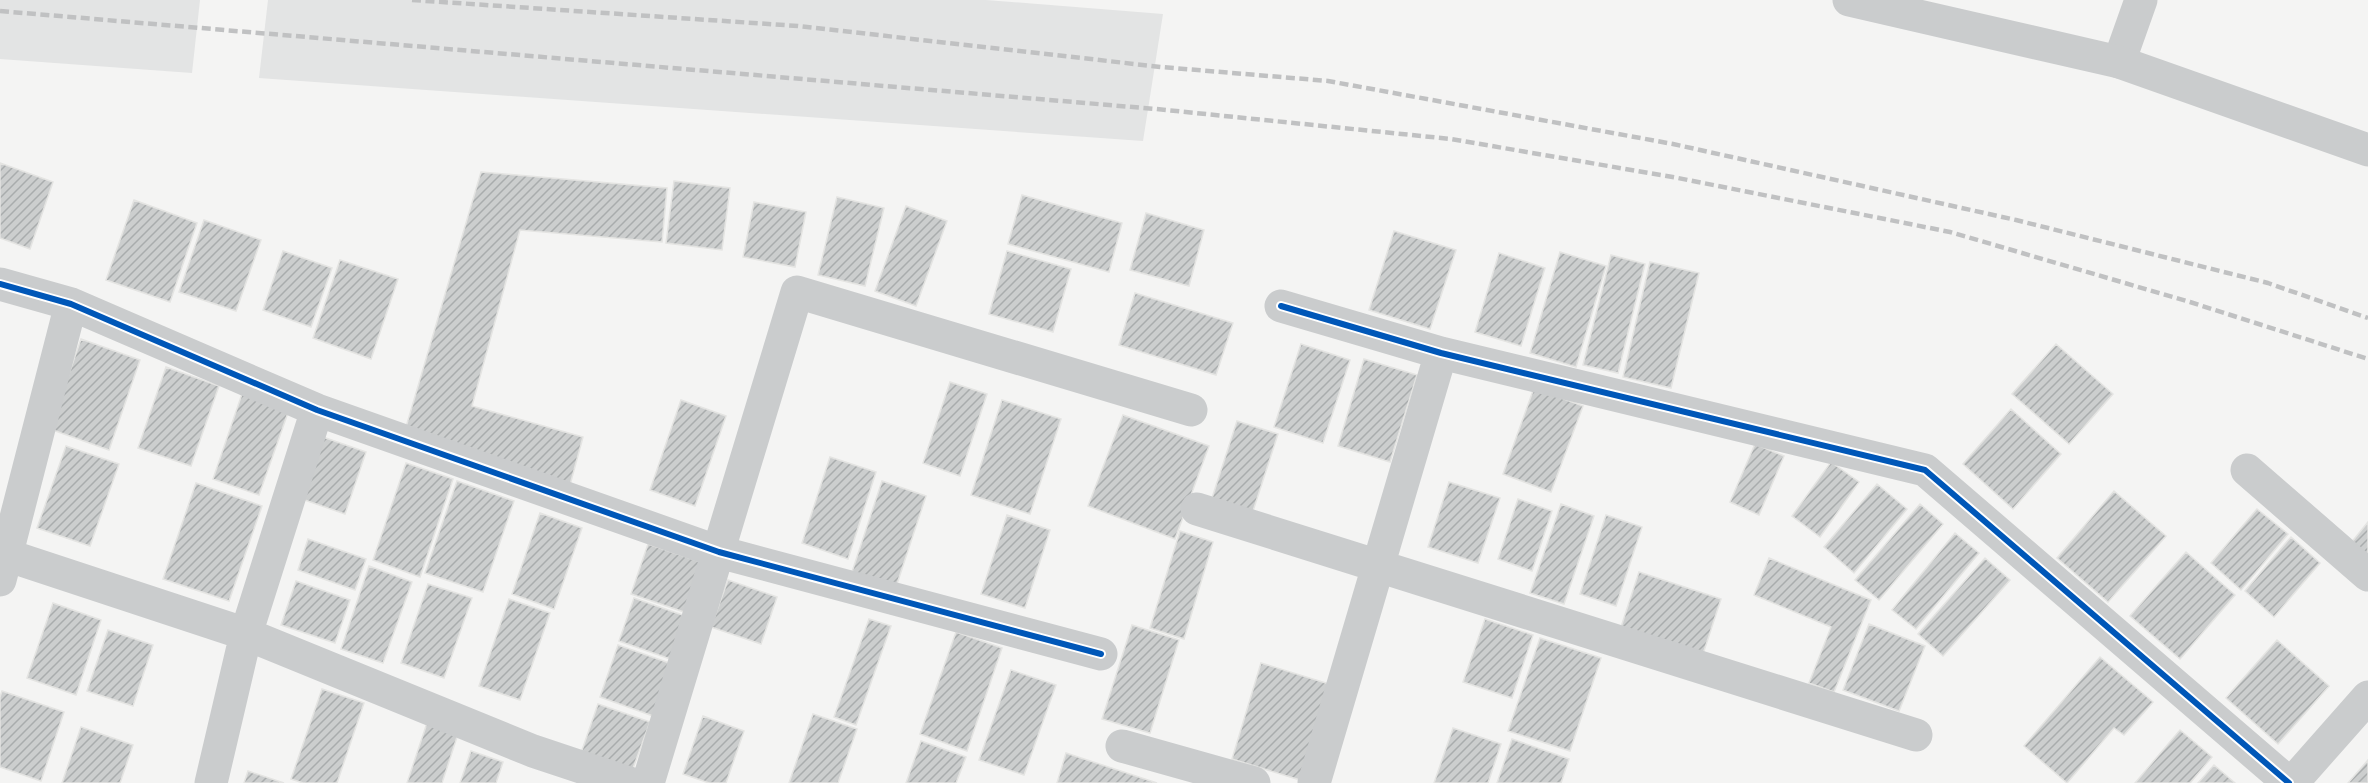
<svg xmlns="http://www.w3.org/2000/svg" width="2368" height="783" font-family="'Fira Sans Condensed',sans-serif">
<defs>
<pattern id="building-hatch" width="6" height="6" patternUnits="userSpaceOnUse" patternTransform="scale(1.5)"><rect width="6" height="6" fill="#cccece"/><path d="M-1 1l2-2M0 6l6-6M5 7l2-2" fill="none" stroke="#a9acad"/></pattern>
</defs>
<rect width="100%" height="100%" fill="#f4f4f3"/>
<path fill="#e3e4e4" d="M0,0H200L192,73L0,59Z
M268,0H986L1163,14L1143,141L259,78Z"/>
<path fill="url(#building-hatch)" stroke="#e4e4e2" stroke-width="1.5" d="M0,163L53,182L30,249L0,238Z
M481,172L667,188L662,242L520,230L472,406L583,437L570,485L406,427Z
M674,181L730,188L722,250L666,243Z
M1022,195L1122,223L1109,272L1008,244Z
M837,197L884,208L865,286L818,275Z
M134,200L197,223L170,302L106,280Z
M754,202L806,212L795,267L743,257Z
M906,206L947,221L916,306L875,291Z
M1146,213L1204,230L1189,286L1130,270Z
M204,220L261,240L236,311L179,292Z
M1394,231L1456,250L1430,329L1369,310Z
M283,251L332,268L311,327L263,310Z
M1007,251L1071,269L1053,332L989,314Z
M1560,252L1606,266L1576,367L1530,353Z
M1499,253L1545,268L1521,346L1475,332Z
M1611,255L1645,264L1618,373L1583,365Z
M340,260L398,279L371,359L313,338Z
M1650,262L1699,273L1671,388L1623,377Z
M1135,293L1233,323L1216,375L1119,345Z
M81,339L140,360L109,450L50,429Z
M1301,344L1350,360L1323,443L1274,427Z
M2056,344L2113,394L2069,444L2012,394Z
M1364,359L1417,375L1390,462L1338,446Z
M166,367L219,386L191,466L138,448Z
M950,382L987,394L960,476L923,463Z
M1534,388L1583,406L1551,492L1503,474Z
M243,391L290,407L259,495L213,479Z
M681,400L726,416L695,506L650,490Z
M1002,400L1061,419L1030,514L971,495Z
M2011,409L2061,454L2013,509L1963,464Z
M1123,415L1209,446L1175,539L1088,506Z
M1237,421L1278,434L1253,511L1212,498Z
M320,436L366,452L345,514L299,498Z
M1755,444L1784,456L1759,515L1730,502Z
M66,446L119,464L90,546L37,528Z
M830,457L876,472L848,559L802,543Z
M1831,462L1859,482L1820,537L1792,516Z
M406,463L453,479L420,577L373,560Z
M457,481L514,501L483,592L425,573Z
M882,481L926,496L894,593L850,578Z
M1449,482L1500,498L1478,563L1428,547Z
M196,483L262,506L229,601L163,579Z
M1877,484L1907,509L1854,573L1824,547Z
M2114,491L2166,536L2108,602L2057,558Z
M1518,499L1552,511L1532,571L1498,559Z
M1561,504L1594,516L1564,604L1530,593Z
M1920,504L1943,524L1879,600L1855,580Z
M2257,509L2288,534L2241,590L2211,563Z
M540,513L582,528L554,609L512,594Z
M1007,515L1050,530L1025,608L981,594Z
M1606,515L1642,527L1616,606L1580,594Z
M2368,522V557L2351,543Z
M1180,531L1213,542L1184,639L1150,628Z
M1955,533L1979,553L1916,629L1892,610Z
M2291,537L2320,563L2274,617L2245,591Z
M308,539L366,559L355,590L298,570Z
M648,544L701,562L684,612L631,594Z
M2186,552L2235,595L2180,659L2130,616Z
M1769,558L1871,600L1834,692L1809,683L1831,627L1754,595Z
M1985,558L2010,580L1943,656L1918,634Z
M369,566L412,582L383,663L341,649Z
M1639,572L1721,599L1703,654L1621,627Z
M728,580L777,597L761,644L711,627Z
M296,581L350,600L335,643L281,625Z
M428,584L472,598L444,678L401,663Z
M634,598L691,618L676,661L619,641Z
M509,599L550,613L520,700L479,686Z
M53,603L101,620L76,695L27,678Z
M869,619L891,626L856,725L834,717Z
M1485,619L1533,635L1512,698L1463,682Z
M1869,624L1925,646L1899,711L1843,690Z
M1132,625L1179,640L1150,733L1102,719Z
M108,630L153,645L133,706L87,691Z
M956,632L1002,648L967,751L920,734Z
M1540,638L1601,658L1570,751L1508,731Z
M2277,640L2329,686L2278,744L2226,698Z
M618,645L672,664L653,716L600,697Z
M2100,657L2153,702L2124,735L2114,728L2067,783L2024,746Z
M1261,663L1329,684L1300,780L1232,759Z
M1011,670L1056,685L1024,775L979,760Z
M322,689L364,703L337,783H303L291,779Z
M2,691L64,712L41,781L0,767V697Z
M598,704L650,722L632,771L581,753Z
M813,714L857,729L838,783H789Z
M703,716L744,731L726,783H709L683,774Z
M428,720L459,731L442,783H407Z
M81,727L133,745L120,783H62Z
M1453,728L1501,744L1488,783H1434Z
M2180,730L2212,757L2190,783H2135Z
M1512,739L1569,759L1561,783H1497Z
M921,741L966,757L956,783H906Z
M471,751L503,762L496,783H460Z
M1066,753L1157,783H1057Z
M2368,760V783H2348Z
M2214,765L2235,783H2198Z
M248,771L284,783H244Z"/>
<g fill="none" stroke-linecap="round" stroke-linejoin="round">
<path stroke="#cacccd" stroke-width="33" d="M2119,62L2141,0
M0,284L71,304L317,410L719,552L1101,654
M1281,306L1441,353L1925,470L2289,783
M2247,470L2368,575
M1197,509L1916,735
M0,553L246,634L533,751L629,783
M0,580L71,304
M1122,746L1254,783
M211,783L246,634L317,410
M648,783L797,292L1191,410
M1314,783L1441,353
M2292,783L2368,697"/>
<path stroke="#cacccd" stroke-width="33" d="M1849,0L2119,62L2368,150"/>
<path stroke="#c0c1c2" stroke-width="4.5" stroke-dasharray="9 4.5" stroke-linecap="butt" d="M412,0L798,26L1161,67L1328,81L1673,144L2016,220L2268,283L2368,318
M0,11L1156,109L1451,139L1678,178L1950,232L2190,302L2368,359"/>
<g stroke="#fff" stroke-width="10">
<path id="cycleway" d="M0,284L71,304L317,410L719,552L1101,654
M1281,306L1441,353L1925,470L2289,783"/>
</g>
<use href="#cycleway" stroke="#0057b8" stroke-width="6"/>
</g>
</svg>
